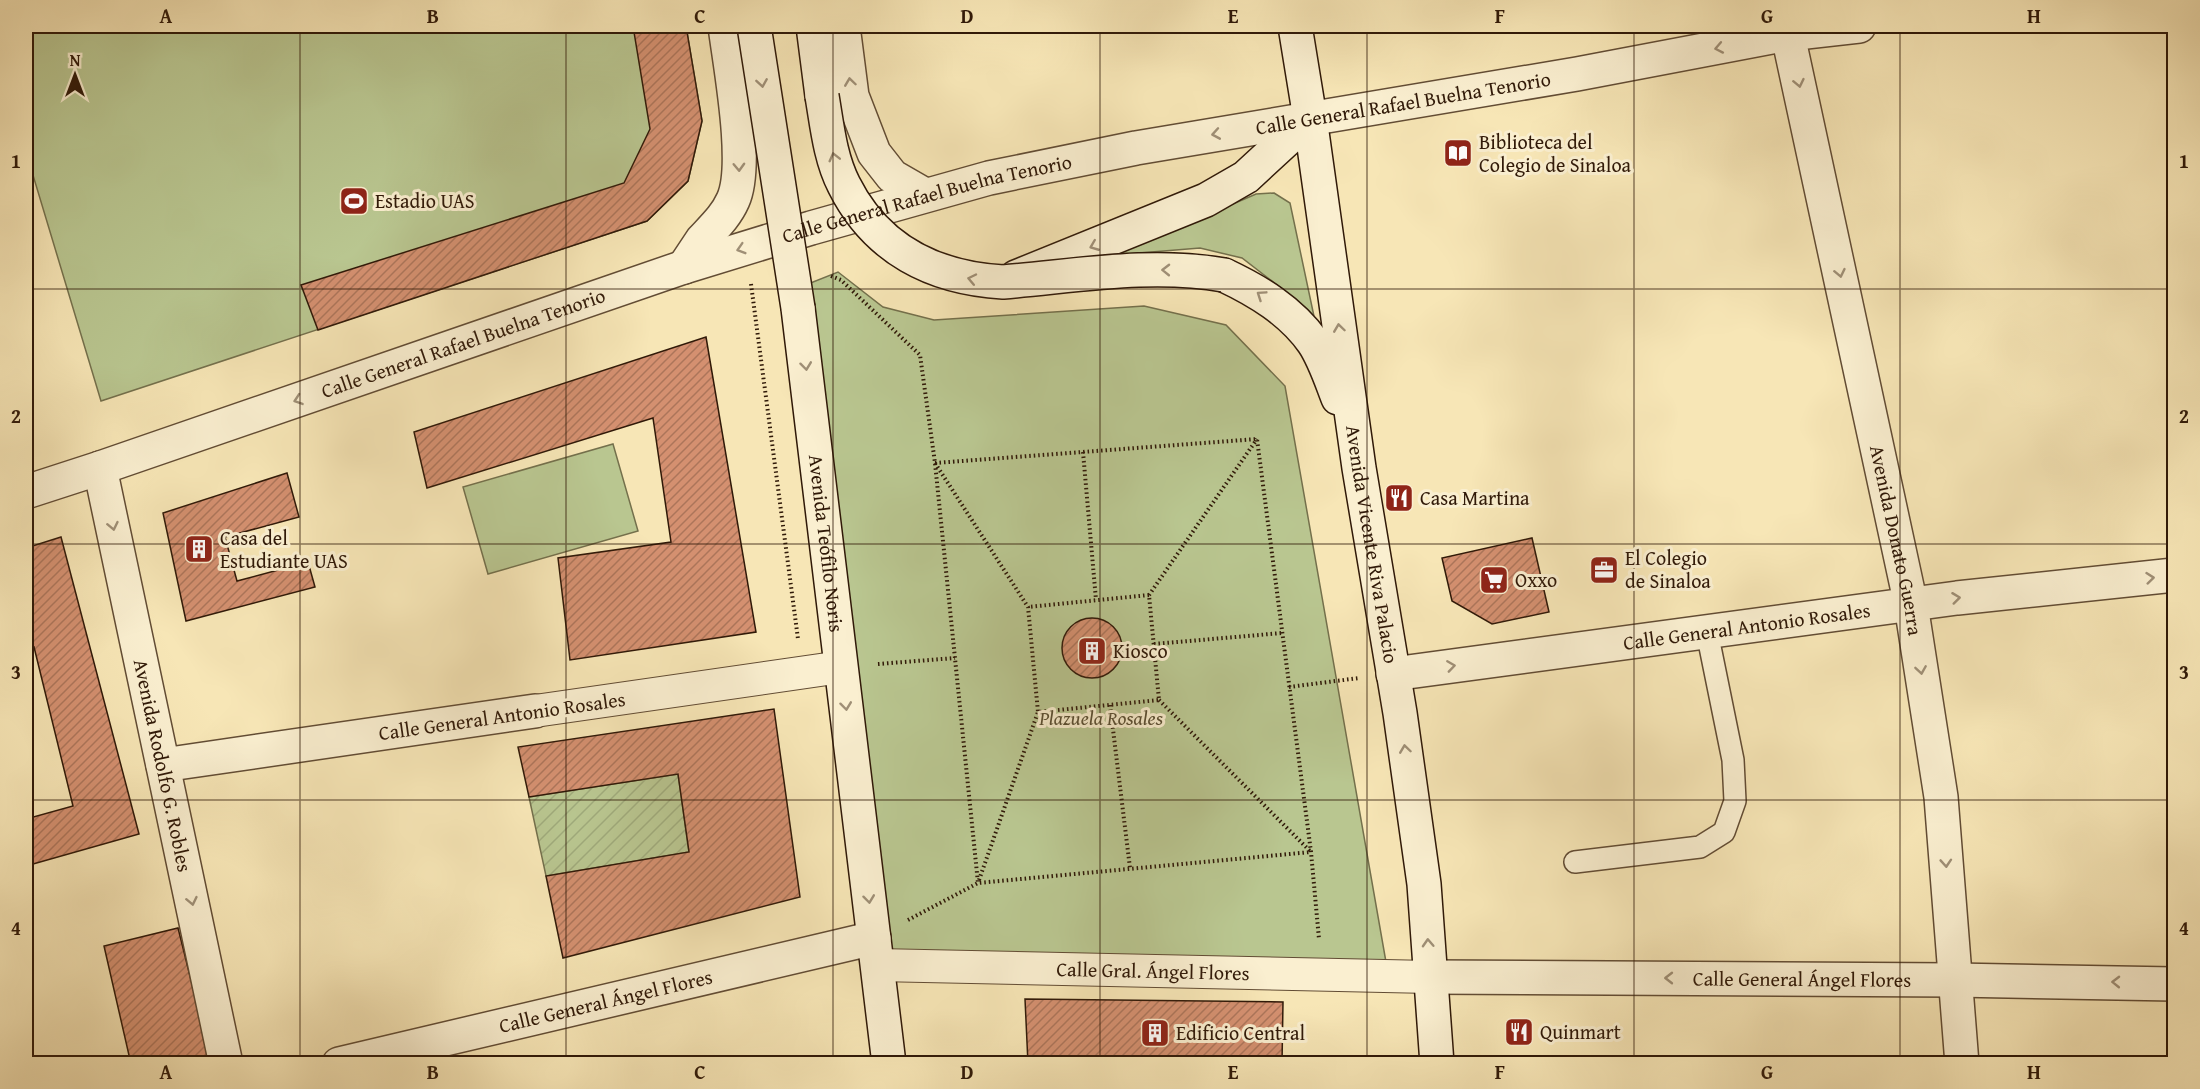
<svg xmlns="http://www.w3.org/2000/svg" width="2200" height="1089" font-family="'Gentium Book Plus',serif">
<defs>
<pattern id="garden-furrows" width="10" height="10" patternUnits="userSpaceOnUse" patternTransform="scale(1.5)"><rect width="10" height="10" fill="#b9c690"/><path d="M-1 1l2-2M0 10L10 0M9 11l2-2" fill="none" stroke="#9faa7b"/></pattern>
<pattern id="building-hatch" width="6" height="6" patternUnits="userSpaceOnUse" patternTransform="scale(1.5)"><rect width="6" height="6" fill="#d49070"/><path d="M-1 1l2-2M0 6l6-6M5 7l2-2" fill="none" stroke="#ac755a"/></pattern>
</defs>
<rect width="100%" height="100%" fill="#f7e6b6"/>
<filter id="stains"><feTurbulence type="fractalNoise" baseFrequency=".00333" numOctaves="4"/><feColorMatrix values="0 0 0 0 .2 0 0 0 0 .09 0 0 0 0 .02 0 0 0 .5 -.17"/></filter>
<radialGradient id="worn" r=".72"><stop offset=".6" stop-color="#630" stop-opacity="0"/><stop offset="1" stop-color="#630" stop-opacity=".3"/></radialGradient>
<path fill="#b9c690" stroke="#74704c" stroke-width="1.5" d="M26,26H686L702,121L688,181L647,221L101,401L26,152Z
M1274,193L1290,203L1315,321L1281,288L1242,258L1200,248L1115,255L1256,194Z
M838,272L883,307L934,320L1144,306L1226,325L1285,386L1386,962L890,953L808,284Z
M613,444L638,531L488,574L463,487Z"/>
<path fill="url(#garden-furrows)" stroke="#74704c" stroke-width="1.5" d="M678,774L689,852L546,876L529,797Z"/>
<path fill="url(#building-hatch)" stroke="#301908" stroke-width="1.5" d="M633,26H686L702,121L688,181L647,221L318,330L301,285L624,183L650,129Z
M706,337L756,632L570,660L558,558L671,542L653,418L427,488L414,432Z
M287,473L299,517L225,537L237,581L308,562L315,587L186,621L163,513Z
M61,537L139,834L26,866V819L73,806L34,647L26,649V548Z
M1532,538L1549,612L1492,624L1452,601L1442,558Z
M1062 648a30 30 0 1 1 60 0a30 30 0 1 1-60 0Z
M774,709L800,897L563,958L546,876L689,852L678,774L529,797L518,747Z
M178,928L212,1064H131L104,946Z
M1025,999L1283,1002L1282,1064H1028Z"/>
<g fill="none" stroke-linecap="round" stroke-linejoin="round">
<g stroke="#624c34" stroke-width="24">
<path id="service" d="M1575,862L1700,847L1724,832L1735,801L1733,760L1707,632"/>
</g>
<g stroke="#624c34" stroke-width="34">
<g id="pedestrian">
<path d="M535,711L841,667"/>
<path id="s1" d="M877,965L1430,977"/>
</g>
</g>
<g stroke="#624c34" stroke-width="36">
<g id="minor">
<path d="M843,26L852,96L874,153L892,176L925,195"/>
<path id="s2" d="M1786,26L1911,605L1941,797L1962,1064"/>
<path d="M684,267C690,258 696,249 702,240C714,227 726,216 733,200C749,165 730,66 725,26"/>
<path id="s3" d="M100,468L226,1064"/>
<path id="s4" d="M26,492L100,468L684,267L811,228L989,178L1136,148L1577,74L1788,34L1859,26"/>
<path id="s5" d="M1393,674L1957,598L2174,575"/>
<path d="M163,765L535,711"/>
<path id="s6" d="M1430,977L1955,980L2174,984"/>
<path id="s7" d="M339,1064L874,938"/>
</g>
</g>
<g stroke="#301908" stroke-width="36">
<g id="secondary">
<path d="M813,26L822,96"/>
<path id="s8" d="M1295,26L1310,118L1359,468L1400,713L1424,884L1437,1064"/>
<path d="M1224,275C1258,291 1291,311 1313,342C1324,358 1331,380 1338,398"/>
<path d="M1016,277L1206,200L1246,177L1310,118"/>
<path id="s9" d="M798,308L889,1064"/>
</g>
</g>
<path stroke="#301908" stroke-width="4" stroke-dasharray="1.5 3" stroke-linecap="butt" d="M831,276L841,280L920,355L935,463L978,883
M751,284L798,639
M1083,452L1096,600
M935,463L1257,439L1311,852L1319,939
M935,463L1028,607L1038,712L1159,700L1149,595L1028,607
M1149,595L1257,439
M1154,644L1282,633
M878,664L955,658
M1289,687L1359,678
M1159,700L1310,851
M1110,705L1130,868
M979,880L1038,712
M908,920L978,883L1311,852"/>
<use href="#service" stroke="#faefd0" stroke-width="21"/>
<use href="#pedestrian" stroke="#faefd0" stroke-width="32"/>
<use href="#minor" stroke="#faefd0" stroke-width="33"/>
<use href="#secondary" stroke="#faefd0" stroke-width="33"/>
<g stroke="#301908" stroke-width="36" stroke-linecap="butt">
<path id="secondary-bridge" d="M754,26L798,308
M822,96C827,125 830,158 844,185C876,249 933,278 1003,282C1076,276 1151,262 1224,275"/>
</g>
<use href="#secondary-bridge" stroke="#faefd0" stroke-width="33"/>
</g>
<defs><path id="oneway-chevron" d="M-2-3.5L2.5 0L-2 3.5" fill="none" stroke-width="1.6" stroke-linecap="round" stroke-linejoin="round" transform="scale(1.5)"/></defs>
<g stroke="#9f8f76">
<use href="#oneway-chevron" transform="translate(1719 48) rotate(169)"/>
<use href="#oneway-chevron" transform="translate(850 82) rotate(-98)"/>
<use href="#oneway-chevron" transform="translate(762 83) rotate(81)"/>
<use href="#oneway-chevron" transform="translate(1799 83) rotate(78)"/>
<use href="#oneway-chevron" transform="translate(1216 134) rotate(170)"/>
<use href="#oneway-chevron" transform="translate(834 157) rotate(-104)"/>
<use href="#oneway-chevron" transform="translate(739 167) rotate(88)"/>
<use href="#oneway-chevron" transform="translate(1094 246) rotate(158)"/>
<use href="#oneway-chevron" transform="translate(741 249) rotate(163)"/>
<use href="#oneway-chevron" transform="translate(1166 270) rotate(-179)"/>
<use href="#oneway-chevron" transform="translate(1840 273) rotate(78)"/>
<use href="#oneway-chevron" transform="translate(972 279) rotate(-168)"/>
<use href="#oneway-chevron" transform="translate(1261 295) rotate(-146)"/>
<use href="#oneway-chevron" transform="translate(1339 328) rotate(-98)"/>
<use href="#oneway-chevron" transform="translate(806 366) rotate(83)"/>
<use href="#oneway-chevron" transform="translate(298 400) rotate(161)"/>
<use href="#oneway-chevron" transform="translate(113 526) rotate(78)"/>
<use href="#oneway-chevron" transform="translate(2150 578) rotate(-6)"/>
<use href="#oneway-chevron" transform="translate(1956 598) rotate(-7)"/>
<use href="#oneway-chevron" transform="translate(1451 666) rotate(-8)"/>
<use href="#oneway-chevron" transform="translate(1921 670) rotate(81)"/>
<use href="#oneway-chevron" transform="translate(846 706) rotate(83)"/>
<use href="#oneway-chevron" transform="translate(1405 749) rotate(-98)"/>
<use href="#oneway-chevron" transform="translate(1946 863) rotate(86)"/>
<use href="#oneway-chevron" transform="translate(869 899) rotate(83)"/>
<use href="#oneway-chevron" transform="translate(192 901) rotate(78)"/>
<use href="#oneway-chevron" transform="translate(1428 943) rotate(-93)"/>
<use href="#oneway-chevron" transform="translate(1669 978) rotate(-180)"/>
<use href="#oneway-chevron" transform="translate(2116 982) rotate(-179)"/>
</g>
<path fill="none" stroke="#301908" stroke-width="1.5" stroke-opacity="0.55" d="M300,26V1064M566,26V1064M833,26V1064M1100,26V1064M1367,26V1064M1634,26V1064M1900,26V1064M26,289H2174M26,544H2174M26,800H2174"/>
<defs>
<g id="library-square" transform="scale(1.5)"><rect x="-9" y="-9" width="18" height="18" rx="4" fill="#8f2418" stroke="#faefd0"/><path d="M-6-4Q-3-5.5-.7-3.5V5Q-3 3-6 4ZM6-4Q3-5.5 .7-3.5V5Q3 3 6 4Z" fill="#fff"/></g>
<g id="stadium-square" transform="scale(1.5)"><rect x="-9" y="-9" width="18" height="18" rx="4" fill="#8f2418" stroke="#faefd0"/><path d="M0-5a6.5 5 0 1 0 0 10a6.5 5 0 1 0 0-10ZM-3.5-1.8h7v3.6h-7Z" fill="#fff"/></g>
<g id="restaurant-square" transform="scale(1.5)"><rect x="-9" y="-9" width="18" height="18" rx="4" fill="#8f2418" stroke="#faefd0"/><path d="M-5-6h1v4h1v-4h1v4h1v-4h1v5L-1.5 .5V6h-2V.5L-5-1ZM5-6V6H3V1.5H1.5Q1.5-4 5-6Z" fill="#fff"/></g>
<g id="building-square" transform="scale(1.5)"><rect x="-9" y="-9" width="18" height="18" rx="4" fill="#8f2418" stroke="#faefd0"/><path d="M-4-6H4V6H1V3H-1V6H-4ZM-2.5-4.3h1.7v1.8h-1.7ZM.8-4.3h1.7v1.8H.8ZM-2.5-1h1.7V.8h-1.7ZM.8-1h1.7V.8H.8Z" fill="#fff"/></g>
<g id="office-square" transform="scale(1.5)"><rect x="-9" y="-9" width="18" height="18" rx="4" fill="#8f2418" stroke="#faefd0"/><path d="M-6-3h4V-5.5h4V-3h4V5H-6ZM-1-4.5V-3h2v-1.5ZM-6 0V1H6V0Z" fill="#fff"/></g>
<g id="supermarket-square" transform="scale(1.5)"><rect x="-9" y="-9" width="18" height="18" rx="4" fill="#8f2418" stroke="#faefd0"/><path d="M-6-5.5h2.5l.6 2H6L4.5 2H-2.5L-4.4-4H-6ZM-1.5 3.2a1.3 1.3 0 1 0 .1 0ZM3 3.2a1.3 1.3 0 1 0 .1 0Z" fill="#fff"/></g>
</defs>
<g fill-rule="evenodd">
<use href="#library-square" x="1458" y="153"/>
<use href="#stadium-square" x="354" y="201"/>
<use href="#restaurant-square" x="1399" y="498"/>
<use href="#building-square" x="199" y="549"/>
<use href="#office-square" x="1604" y="570"/>
<use href="#supermarket-square" x="1494" y="580"/>
<use href="#building-square" x="1092" y="651"/>
<use href="#restaurant-square" x="1519" y="1032"/>
<use href="#building-square" x="1155" y="1033"/>
</g>
<g text-anchor="middle" stroke-width="6" stroke-linejoin="round" paint-order="stroke">
<g font-size="20" fill="#301908" stroke="#faefd0">
<text dy="7" stroke="none"><textPath href="#s4" startOffset="1434">Calle General Rafael Buelna Tenorio</textPath></text>
<text dy="7" stroke="none"><textPath href="#s4" startOffset="948">Calle General Rafael Buelna Tenorio</textPath></text>
<text dy="7" stroke="none"><textPath href="#s4" startOffset="462">Calle General Rafael Buelna Tenorio</textPath></text>
<text dy="7" stroke="none"><textPath href="#s2" startOffset="526">Avenida Donato Guerra</textPath></text>
<text dy="7" stroke="none"><textPath href="#s9" startOffset="237">Avenida Teófilo Noris</textPath></text>
<text dy="7" stroke="none"><textPath href="#s8" startOffset="524">Avenida Vicente Riva Palacio</textPath></text>
<text dy="7" stroke="none"><textPath href="#s5" startOffset="357">Calle General Antonio Rosales</textPath></text>
<text transform="translate(502 716) rotate(-8)" y="7">Calle General Antonio Rosales</text>
<text dy="7" stroke="none"><textPath href="#s3" startOffset="304">Avenida Rodolfo G. Robles</textPath></text>
<text dy="7" stroke="none"><textPath href="#s1" startOffset="276">Calle Gral. Ángel Flores</textPath></text>
<text dy="7" stroke="none"><textPath href="#s6" startOffset="372">Calle General Ángel Flores</textPath></text>
<text dy="7" stroke="none"><textPath href="#s7" startOffset="274">Calle General Ángel Flores</textPath></text>
</g>
<g font-size="20" fill="#301908" stroke="#faefd0" text-anchor="start">
<text x="1479" y="149">Biblioteca del<tspan x="1479" dy="23">Colegio de Sinaloa</tspan></text>
<text x="375" y="208">Estadio UAS</text>
<text x="1420" y="505">Casa Martina</text>
<text x="220" y="545">Casa del<tspan x="220" dy="23">Estudiante UAS</tspan></text>
<text x="1625" y="565">El Colegio<tspan x="1625" dy="23">de Sinaloa</tspan></text>
<text x="1515" y="587">Oxxo</text>
<text x="1113" y="658">Kiosco</text>
<text x="1540" y="1039">Quinmart</text>
<text x="1176" y="1040">Edificio Central</text>
</g>
<g font-size="20" font-style="italic" fill="#594d31" stroke="#faefd0">
<text x="1101" y="725">Plazuela Rosales</text>
</g>
</g>
<rect width="2200" height="1089" fill="none" stroke="#f7e6b6" stroke-width="66"/>
<g transform="translate(75 75)" stroke="#faefd0" stroke-width="4.5" paint-order="stroke">
<path d="M0-4.5L10 22L0 15L-10 22Z" fill="#301908"/>
<text y="-9" font-size="16" font-weight="bold" text-anchor="middle" fill="#301908">N</text>
</g>
<rect x="33" y="33" width="2134" height="1023" fill="none" stroke="#301908" stroke-width="2"/>
<g font-size="20" text-anchor="middle" font-weight="bold" fill="#301908">
<text x="166" y="23">A</text>
<text x="433" y="23">B</text>
<text x="700" y="23">C</text>
<text x="967" y="23">D</text>
<text x="1233" y="23">E</text>
<text x="1500" y="23">F</text>
<text x="1767" y="23">G</text>
<text x="2034" y="23">H</text>
<text x="16" y="168">1</text>
<text x="2184" y="168">1</text>
<text x="16" y="423">2</text>
<text x="2184" y="423">2</text>
<text x="16" y="679">3</text>
<text x="2184" y="679">3</text>
<text x="16" y="935">4</text>
<text x="2184" y="935">4</text>
<text x="166" y="1079">A</text>
<text x="433" y="1079">B</text>
<text x="700" y="1079">C</text>
<text x="967" y="1079">D</text>
<text x="1233" y="1079">E</text>
<text x="1500" y="1079">F</text>
<text x="1767" y="1079">G</text>
<text x="2034" y="1079">H</text>
</g>
<rect width="100%" height="100%" filter="url(#stains)"/>
<rect width="100%" height="100%" fill="url(#worn)"/>
</svg>
